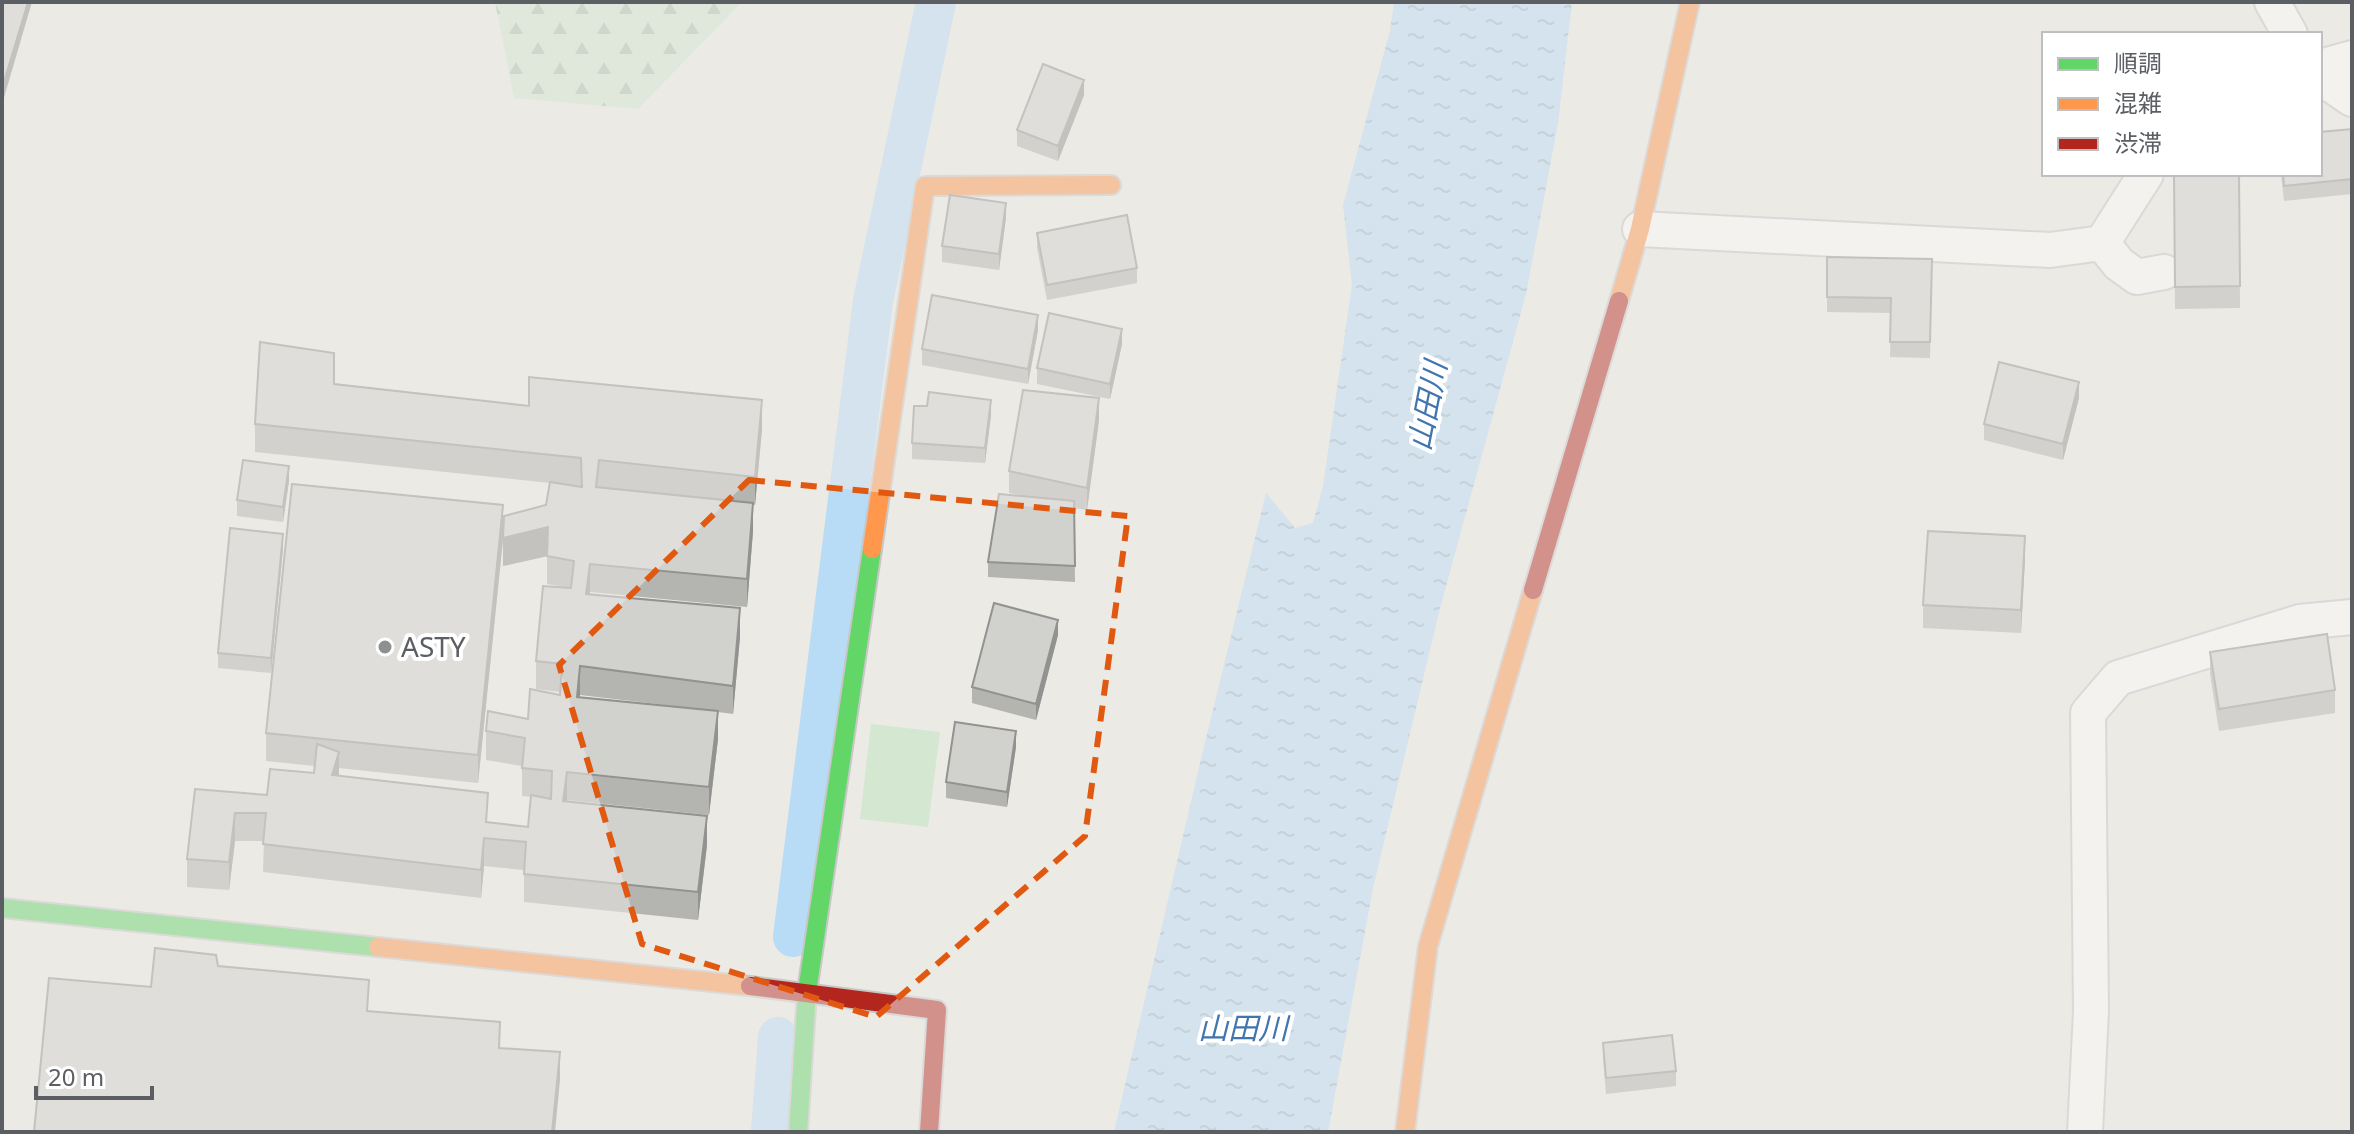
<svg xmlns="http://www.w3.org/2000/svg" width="2354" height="1134" font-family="'Noto Sans','Noto Sans JP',sans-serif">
<defs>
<pattern id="forest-firs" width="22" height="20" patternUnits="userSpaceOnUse" patternTransform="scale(2)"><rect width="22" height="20" fill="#d3e7d1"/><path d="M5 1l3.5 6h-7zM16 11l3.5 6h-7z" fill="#aebead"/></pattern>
<pattern id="water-ripples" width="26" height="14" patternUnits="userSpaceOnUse" patternTransform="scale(2)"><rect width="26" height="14" fill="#b8dbf6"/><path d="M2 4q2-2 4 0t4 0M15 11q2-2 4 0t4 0" fill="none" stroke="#99b5cb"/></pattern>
</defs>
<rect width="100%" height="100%" fill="#ebeae5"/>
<path fill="url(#forest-firs)" d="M495,2H742L638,109L514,98Z"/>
<path fill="#d3e7d1" d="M871,724L940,732L928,827L860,819Z"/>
<path fill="url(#water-ripples)" d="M1394,2H1572L1558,123L1526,294L1440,608L1373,888L1328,1132H1114L1200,763L1266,493L1295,528L1313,523L1323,486L1352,285L1343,205L1390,31Z"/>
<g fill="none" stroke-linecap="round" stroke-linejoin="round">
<path stroke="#b8dbf6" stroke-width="40" d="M793,937L873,301L936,2
M771,1132L778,1037"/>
<g stroke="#c6c6c6" stroke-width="38">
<path id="street" d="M2272,2L2290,34
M2320,67L2352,58
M2320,77L2352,99
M1640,229L2050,250L2102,243L2146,174
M2102,243L2119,264L2137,277L2164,272
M2085,1132L2091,1011L2088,713L2118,678L2300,622L2352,617"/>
</g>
<g stroke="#c7c7c7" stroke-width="22">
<path id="fast" d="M2,908L378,947
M798,1132L807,992L872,549"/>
</g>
<g stroke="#c7c7c7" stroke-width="22">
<path id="slow" d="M1619,301L1640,229L1690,2
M872,549L925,186L1111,185
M378,947L750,986
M1405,1132L1428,946L1533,590"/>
</g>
<g stroke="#c7c7c7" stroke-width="22">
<path id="jam" d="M1533,590L1619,301
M750,986L937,1010L929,1132"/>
</g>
<use href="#street" stroke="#fcfcfb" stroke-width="34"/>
<use href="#fast" stroke="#63d668" stroke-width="18"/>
<use href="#slow" stroke="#ff974d" stroke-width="18"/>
<use href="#jam" stroke="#b3261e" stroke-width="18"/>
</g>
<path fill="#b4b4b1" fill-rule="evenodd" d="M1084,95L1058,161L1017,146V130Z
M2352,129V194L2284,201L2281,174H2320Z
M2174,174H2239L2240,308L2175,309Z
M1006,218L999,270L942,262V246Z
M1037,233L1137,268V283L1047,300L1037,248Z
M1827,257L1932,259L1930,358L1890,357L1891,313L1827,312Z
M1038,330L1028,384L922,365V349Z
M1122,344L1110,399L1037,384V368Z
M334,384L529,406L762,429L755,505H753V531L747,607L590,592V594L740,637L733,714L718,712V739L709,815L567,800L566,801L707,845L698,920L524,902V870L484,866L481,898L263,872L264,841H235L229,890L187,887V859L195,789L267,795L314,773L315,766L266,761V733L503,527L546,505L550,483L255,452V424ZM503,539V566L547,556V584L571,588L536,661V689L560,692V695L528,719L486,731V760L522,766V796L531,797L528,827L488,822L339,776V768L478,783ZM580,695L674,706L580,697Z
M2079,398L2063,460L1984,440V424Z
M991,415L985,463L912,459V443Z
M1099,420L1087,510L1074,508L1075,582L988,577V562L1024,496L1009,493V471Z
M289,481L283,522L237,516V500Z
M283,549L271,673L218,668V653Z
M2025,559L2021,633L1923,628V605Z
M1058,635L1036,720L972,703V687Z
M2210,652L2335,690V713L2219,731L2210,674Z
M1016,747L1007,807L946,798V782Z
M1603,1043L1676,1071V1086L1606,1094L1603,1058Z"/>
<path fill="#929290" d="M28,2H32L3,101V85Z
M1084,80V95L1058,161V146Z
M1006,203V218L999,270V254Z
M1038,315V330L1028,384V369Z
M1122,329V344L1110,399V384Z
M2079,382V398L2063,460V444Z
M1099,398V420L1087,510V488Z
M762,400V429L755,505V477Z
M991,400V415L985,463V448Z
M289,466V481L283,522V507Z
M753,503V531L747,607V579Z
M503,505V538L548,527V556L503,566V539L478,783V755Z
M283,534V549L271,673V658Z
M2025,536V559L2021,633V610Z
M590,564V592L586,622V594Z
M740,608V637L733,714V686Z
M1058,620V635L1036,720V704Z
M580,666V695L577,725V697Z
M718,711V739L709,815V787Z
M1016,731V747L1007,807V792Z
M339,752V780L332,775Z
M567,772V800L563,829V801Z
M235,813V841L229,890V862Z
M707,816V845L698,920V892Z
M484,838V866L481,898V870Z
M560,1052V1080L555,1132H552Z"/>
<path fill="#d1d1ce" stroke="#929290" stroke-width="2" d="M2,2H28L3,85H2Z
M1043,64L1084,80L1058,146L1017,130Z
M2352,129V179L2284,186L2283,174H2320V132Z
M2174,174H2239L2240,286L2175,287Z
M950,195L1006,203L999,254L942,246Z
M1127,215L1137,268L1047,285L1037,233Z
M1827,257L1932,259L1930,342H1890L1891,298L1827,297Z
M932,295L1038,315L1028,369L922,349Z
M1049,313L1122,329L1110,384L1037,368Z
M260,342L334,353V384L529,406V377L762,400L755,477L599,460L596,487L753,503L747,579L590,564L586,594L740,608L733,686L580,666L577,697L718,711L709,787L567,772L563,801L707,816L698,892L524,874L526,842L484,838L481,870L263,844L266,813H235L229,862L187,859L195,789L267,795L270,769L314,773L317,744L339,752L332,775L488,793L486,822L528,827L531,795L551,799L552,771L522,768L525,738L486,731L488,711L528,719L530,689L560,695L562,664L536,661L543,586L571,588L574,561L547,556L548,527L503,538L504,516L546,505L550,482L582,487L581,458L255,424Z
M1999,362L2079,382L2063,444L1984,424Z
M1023,390L1099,398L1087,488L1009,471Z
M929,392L991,400L985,448L912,443L914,406H927Z
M243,460L289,466L283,507L237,500Z
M292,484L503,505L478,755L266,733Z
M999,494L1074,501L1075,566L988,562Z
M230,528L283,534L271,658L218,653Z
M1928,531L2025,536L2021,610L1923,605Z
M994,603L1058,620L1036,704L972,687Z
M2327,634L2335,690L2219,709L2210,652Z
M955,722L1016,731L1007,792L946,782Z
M155,948L216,955L218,966L369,980L367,1011L500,1022L499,1048L560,1052L552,1132H34L49,978L151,987Z
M1672,1035L1676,1071L1606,1078L1603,1043Z"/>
<path d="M0 0H2354V1134H0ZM749,480L1128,516L1085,836L876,1017L642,944L559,665Z" fill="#ebeae5" fill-opacity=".55" fill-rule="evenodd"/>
<path fill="none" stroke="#e15910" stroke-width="6" stroke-dasharray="16 10" stroke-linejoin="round" d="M749,480L1128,516L1085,836L876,1017L642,944L559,665Z"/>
<circle fill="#8d8f90" stroke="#fff" stroke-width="3" cx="385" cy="647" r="8"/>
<g text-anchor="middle" stroke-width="8" stroke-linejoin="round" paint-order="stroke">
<g font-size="28" fill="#5b5e63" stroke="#fff" text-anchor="start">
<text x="401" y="657">ASTY</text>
</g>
<g font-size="30" font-style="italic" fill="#4075af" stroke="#fff">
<text transform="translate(1428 406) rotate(-79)" y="10">山田川</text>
<text x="1243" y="1039">山田川</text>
</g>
</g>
<rect width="2354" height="1134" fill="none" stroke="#5b5e63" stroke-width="8"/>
<rect x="2042" y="32" width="280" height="144" fill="#ffffff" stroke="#bdbfc1" stroke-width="2"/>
<rect x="2058" y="58" width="40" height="12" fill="#63d668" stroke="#bdbfc1" stroke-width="2"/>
<text x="2114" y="72" font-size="24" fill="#5b5e63">順調</text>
<rect x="2058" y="98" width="40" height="12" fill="#ff974d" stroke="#bdbfc1" stroke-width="2"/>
<text x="2114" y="112" font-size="24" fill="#5b5e63">混雑</text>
<rect x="2058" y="138" width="40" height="12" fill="#b3261e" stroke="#bdbfc1" stroke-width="2"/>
<text x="2114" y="152" font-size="24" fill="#5b5e63">渋滞</text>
<path d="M36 1086v12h116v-12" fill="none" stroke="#5b5e63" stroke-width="4"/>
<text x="48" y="1086" font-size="24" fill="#5b5e63" stroke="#ffffff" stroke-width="6" paint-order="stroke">20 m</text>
</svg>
